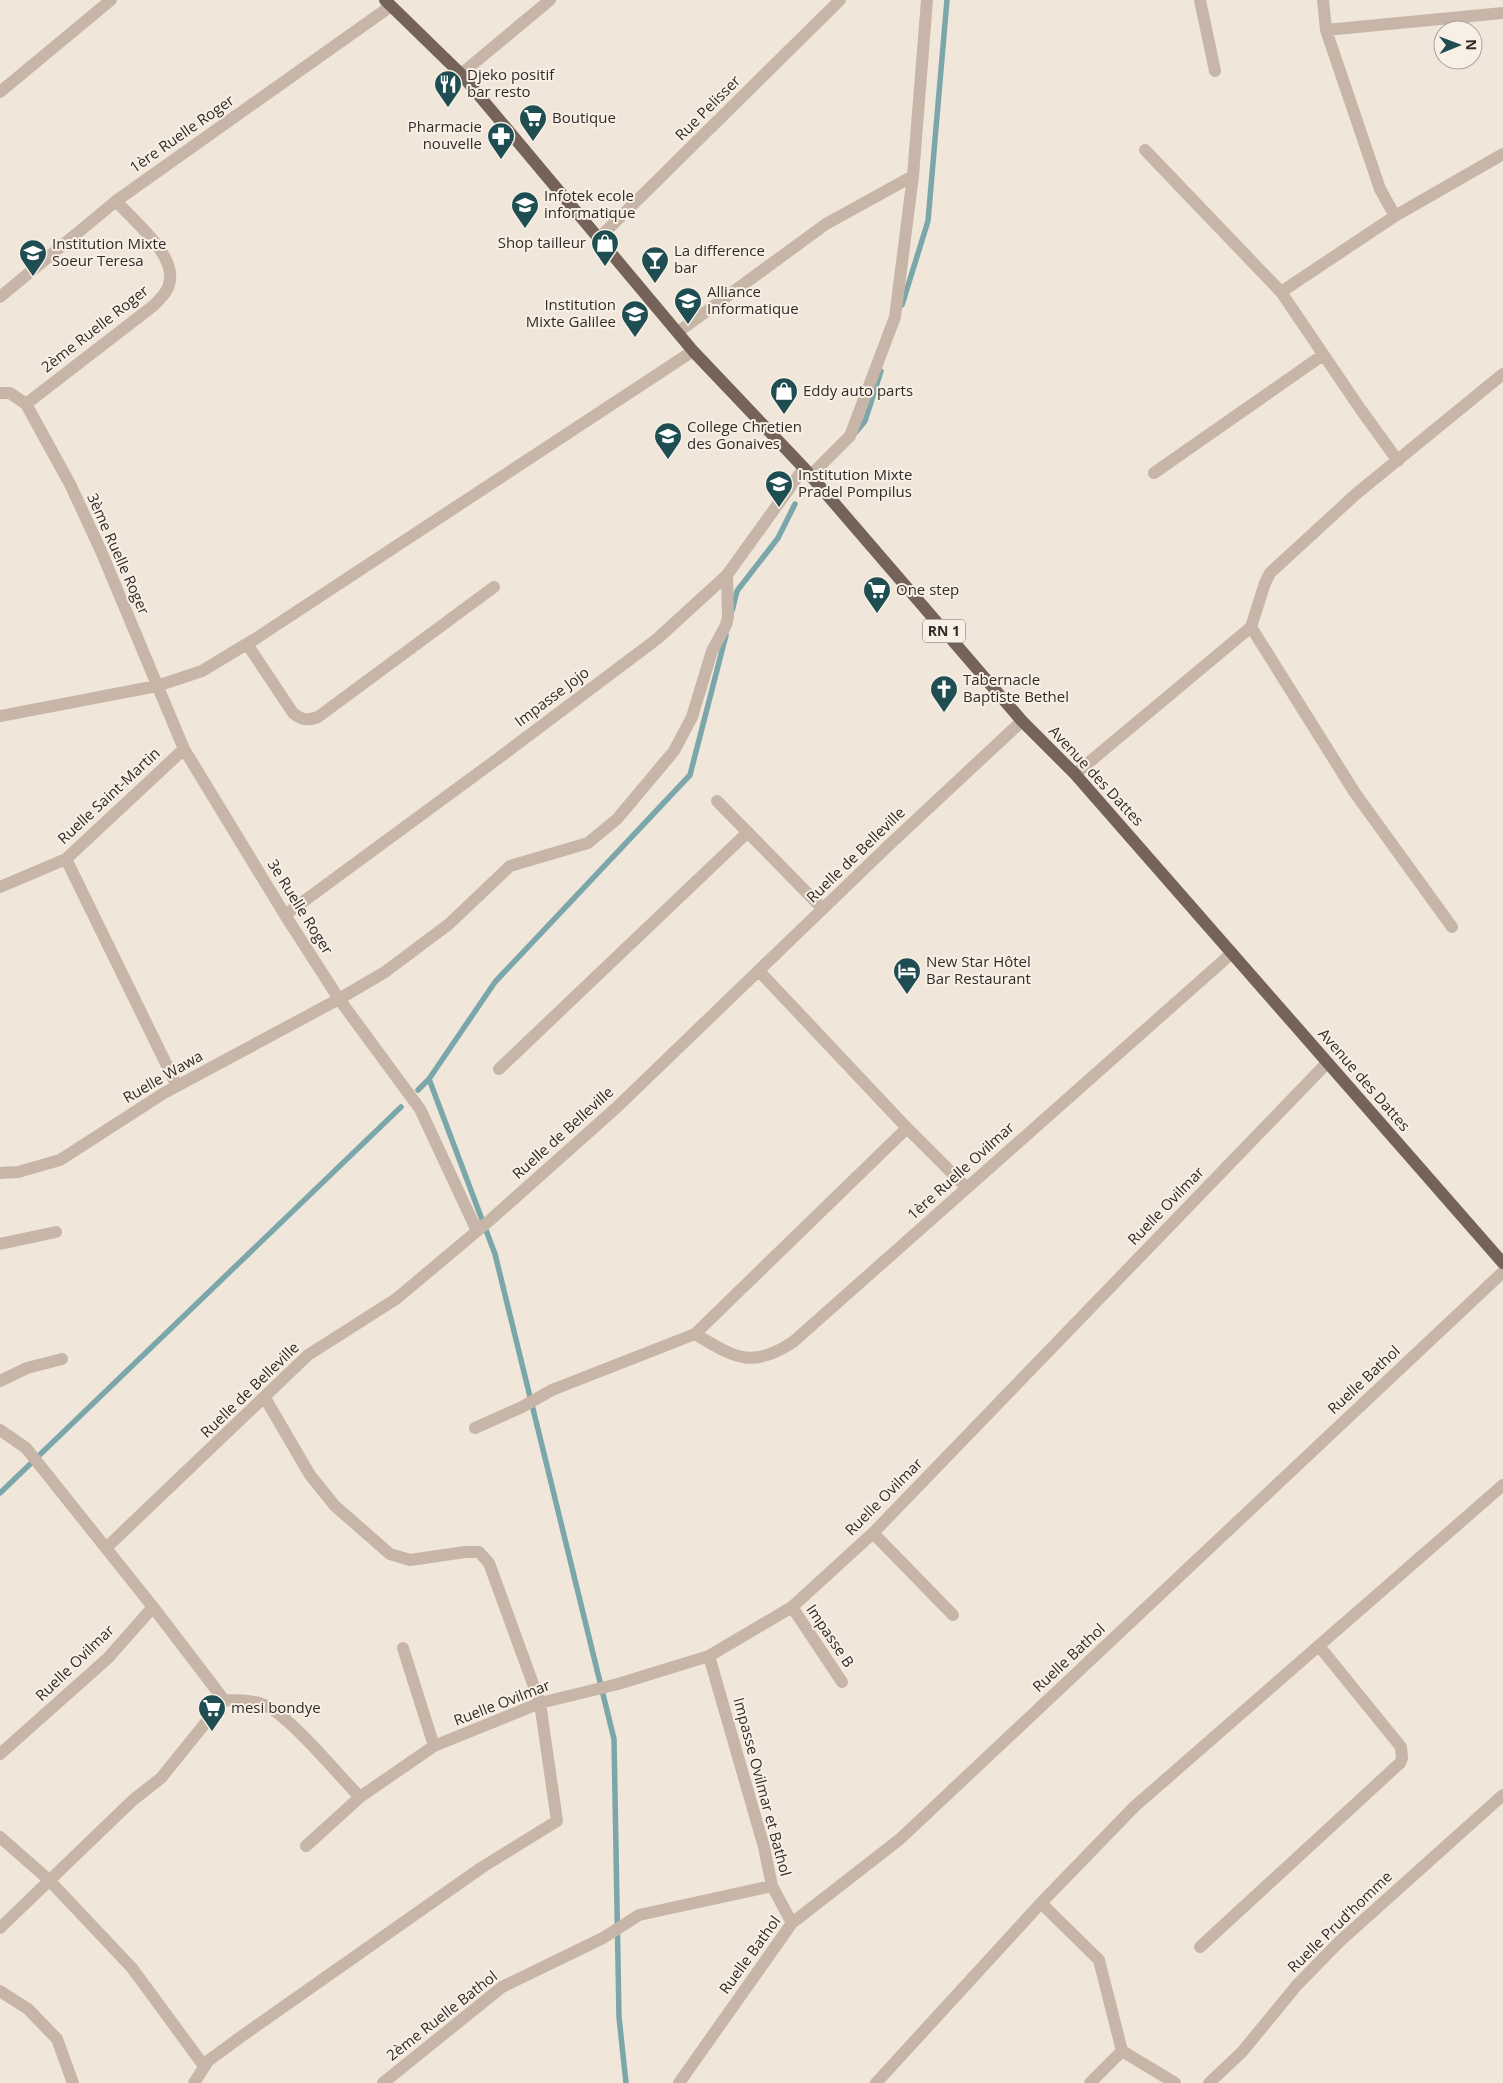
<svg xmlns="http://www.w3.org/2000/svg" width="1503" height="2083" font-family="'Open Sans',sans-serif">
<rect width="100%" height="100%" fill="#f0e6da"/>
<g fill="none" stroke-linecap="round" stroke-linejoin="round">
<path stroke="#7ba7ab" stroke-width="5.5" d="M902,305L928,221L947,0
M856,432L865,421L881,371
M732,611L737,591L778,538L795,504
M429,1079L495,1254L614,1739L619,2017L626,2083
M418,1090L429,1079L495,982L690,775L726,635
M0,1493L401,1107"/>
<path stroke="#c7b6a7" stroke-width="12" d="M1200,0L1215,71
M1323,0L1326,30L1380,189L1395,216
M1326,30L1503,13
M461,74L550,0
M0,92L111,0
M1145,150L1281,292L1359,407L1398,461
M599,238L840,0
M1281,292L1395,216L1503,154
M0,297L116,201L391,6
M678,332L826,224L913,176
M0,393H10L26,404L43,435L70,484L101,551L184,749L285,915L339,999L420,1109L477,1231
M26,404L153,306C160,299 169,291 170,280C174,253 133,220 116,201
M1154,473L1323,355
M810,476L850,436L895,317L913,176L927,0
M1251,627L1355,793L1452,927
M247,644L293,713C302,720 307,721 318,717L494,587
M0,716L157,686L202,671L255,639L693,351
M1075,774L1251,627L1265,583L1270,573L1356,494L1503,374
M717,801L823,909
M66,859L177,1086
M0,887L66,859L184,749
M285,915L496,760L657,639L727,575L804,468
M499,1069L748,832
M907,1128L967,1188
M0,1173L18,1172L60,1160L164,1093L339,999L385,972L449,924L510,866L588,843L617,819L674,751L692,717L712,651L726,625L728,617L727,575
M0,1244L56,1232
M695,1334C734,1357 751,1370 793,1342L1232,953
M0,1381L27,1368L62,1359
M475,1428L522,1407L552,1390L695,1334L907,1128L759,971
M0,1430L26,1448L153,1607
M873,1533L953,1615
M106,1548L308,1355L396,1299L489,1221L616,1108L888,846L1022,721
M792,1607L842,1682
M403,1648L434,1746
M709,1656L764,1847L772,1886L792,1923
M0,1754L108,1658L153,1607L224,1700C237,1700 250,1700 262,1704C287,1712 339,1776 360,1797L434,1746L540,1703L618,1684L709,1656L792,1607L873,1533L1327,1063
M0,1837L49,1880L132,1968L204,2066
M306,1846L360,1797
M1041,1903L1099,1960L1122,2051
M0,1928L133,1800L161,1778L224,1700
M1200,1947L1400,1763L1402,1758L1401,1747L1319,1646
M0,1991L28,2009L57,2039L73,2083
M194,2083L208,2061L242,2036L481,1868L557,1821L540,1703L489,1563L479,1552H465L410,1560L390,1554L335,1506L310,1475L265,1398
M383,2083L502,1987L603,1938L639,1915L772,1886
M679,2083L792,1923L900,1839L1503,1272
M876,2083L1041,1903L1134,1807L1503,1485
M1090,2083L1122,2051L1175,2083
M1209,2083L1242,2052L1297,1985L1339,1942L1503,1795"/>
<path stroke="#756359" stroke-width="12" d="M385,0L461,74L693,351L804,468L1022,721L1075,774L1503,1263"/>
</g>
<defs>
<g id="restaurant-pin" transform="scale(1.4375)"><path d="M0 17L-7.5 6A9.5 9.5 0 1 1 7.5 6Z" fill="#1f4e52" stroke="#f8f0e6"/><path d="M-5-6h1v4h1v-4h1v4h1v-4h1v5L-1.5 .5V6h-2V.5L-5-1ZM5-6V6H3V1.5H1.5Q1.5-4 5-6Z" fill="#fff"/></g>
<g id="supermarket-pin" transform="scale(1.4375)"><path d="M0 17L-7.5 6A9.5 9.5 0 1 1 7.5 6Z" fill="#1f4e52" stroke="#f8f0e6"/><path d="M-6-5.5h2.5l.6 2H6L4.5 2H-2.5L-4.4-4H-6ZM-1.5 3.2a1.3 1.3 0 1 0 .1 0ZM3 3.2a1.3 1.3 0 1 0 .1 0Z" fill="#fff"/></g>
<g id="pharmacy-pin" transform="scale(1.4375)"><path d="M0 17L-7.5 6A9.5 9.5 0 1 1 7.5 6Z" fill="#1f4e52" stroke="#f8f0e6"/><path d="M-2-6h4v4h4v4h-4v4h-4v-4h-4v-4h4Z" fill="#fff"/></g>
<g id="university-pin" transform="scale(1.4375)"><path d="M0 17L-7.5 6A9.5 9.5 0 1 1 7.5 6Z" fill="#1f4e52" stroke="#f8f0e6"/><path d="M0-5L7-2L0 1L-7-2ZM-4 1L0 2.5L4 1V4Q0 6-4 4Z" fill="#fff"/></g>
<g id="shop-pin" transform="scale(1.4375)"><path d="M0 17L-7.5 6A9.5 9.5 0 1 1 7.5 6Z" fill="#1f4e52" stroke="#f8f0e6"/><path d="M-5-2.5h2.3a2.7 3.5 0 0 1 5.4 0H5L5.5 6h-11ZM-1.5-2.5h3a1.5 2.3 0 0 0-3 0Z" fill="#fff"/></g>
<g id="school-pin" transform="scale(1.4375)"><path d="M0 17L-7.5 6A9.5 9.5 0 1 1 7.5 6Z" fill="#1f4e52" stroke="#f8f0e6"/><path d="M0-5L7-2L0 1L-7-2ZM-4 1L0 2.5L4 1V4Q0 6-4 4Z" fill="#fff"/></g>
<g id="bar-pin" transform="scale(1.4375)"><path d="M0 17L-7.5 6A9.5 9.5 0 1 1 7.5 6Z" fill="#1f4e52" stroke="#f8f0e6"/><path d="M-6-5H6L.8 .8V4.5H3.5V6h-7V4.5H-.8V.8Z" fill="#fff"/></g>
<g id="church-pin" transform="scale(1.4375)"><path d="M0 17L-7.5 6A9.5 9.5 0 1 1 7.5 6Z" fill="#1f4e52" stroke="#f8f0e6"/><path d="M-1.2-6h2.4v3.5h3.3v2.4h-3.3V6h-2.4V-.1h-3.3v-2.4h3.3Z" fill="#fff"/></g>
<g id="hotel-pin" transform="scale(1.4375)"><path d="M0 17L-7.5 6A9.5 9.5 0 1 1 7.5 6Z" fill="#1f4e52" stroke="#f8f0e6"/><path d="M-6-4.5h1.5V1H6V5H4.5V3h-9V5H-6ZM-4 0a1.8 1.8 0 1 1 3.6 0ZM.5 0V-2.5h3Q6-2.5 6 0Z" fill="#fff"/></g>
</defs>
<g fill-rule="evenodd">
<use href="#restaurant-pin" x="448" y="84"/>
<use href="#supermarket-pin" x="533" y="118"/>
<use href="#pharmacy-pin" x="501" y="136"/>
<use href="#university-pin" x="525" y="205"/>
<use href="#shop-pin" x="605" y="243"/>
<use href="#school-pin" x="33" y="253"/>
<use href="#bar-pin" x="655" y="260"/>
<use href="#school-pin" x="688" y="301"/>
<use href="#school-pin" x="635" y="314"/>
<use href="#shop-pin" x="784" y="391"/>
<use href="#school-pin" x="668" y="436"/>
<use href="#school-pin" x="779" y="484"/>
<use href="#supermarket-pin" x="877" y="590"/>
<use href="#church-pin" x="944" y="689"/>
<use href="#hotel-pin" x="907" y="971"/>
<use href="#supermarket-pin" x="212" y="1708"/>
</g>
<g text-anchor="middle" stroke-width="4" stroke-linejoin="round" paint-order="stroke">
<rect fill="#f8f0e6" stroke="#6f6660" stroke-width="1" x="923" y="619.5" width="42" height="23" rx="4"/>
<g font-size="14" font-weight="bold" fill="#342b27">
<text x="944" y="636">RN 1</text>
</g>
<g font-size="15" fill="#342b27" stroke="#f8f0e6" text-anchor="start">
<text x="467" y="80">Djeko positif<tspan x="467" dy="17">bar resto</tspan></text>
<text x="552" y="123">Boutique</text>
<text x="482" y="132" text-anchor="end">Pharmacie<tspan x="482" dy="17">nouvelle</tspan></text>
<text x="544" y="201">Infotek ecole<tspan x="544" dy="17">informatique</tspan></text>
<text x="586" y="248" text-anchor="end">Shop tailleur</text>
<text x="52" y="249">Institution Mixte<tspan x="52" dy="17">Soeur Teresa</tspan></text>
<text x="674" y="256">La difference<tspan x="674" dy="17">bar</tspan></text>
<text x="707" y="297">Alliance<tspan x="707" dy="17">Informatique</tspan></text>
<text x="616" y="310" text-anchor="end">Institution<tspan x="616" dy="17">Mixte Galilee</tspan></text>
<text x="803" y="396">Eddy auto parts</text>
<text x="687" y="432">College Chretien<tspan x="687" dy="17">des Gonaives</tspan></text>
<text x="798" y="480">Institution Mixte<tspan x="798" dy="17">Pradel Pompilus</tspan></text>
<text x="896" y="595">One step</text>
<text x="963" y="685">Tabernacle<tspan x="963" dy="17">Baptiste Bethel</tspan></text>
<text x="926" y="967">New Star Hôtel<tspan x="926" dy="17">Bar Restaurant</tspan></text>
<text x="231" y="1713">mesi bondye</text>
</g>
<g font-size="15" fill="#342b27" stroke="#f8f0e6">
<text transform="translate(708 108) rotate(-45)" y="5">Rue Pelisser</text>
<text transform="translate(182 134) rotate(-35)" y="5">1ère Ruelle Roger</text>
<text transform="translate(95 329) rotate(-38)" y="5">2ème Ruelle Roger</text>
<text transform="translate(118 554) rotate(66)" y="5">3ème Ruelle Roger</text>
<text transform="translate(552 697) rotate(-37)" y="5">Impasse Jojo</text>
<text transform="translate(1096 776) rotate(47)" y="5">Avenue des Dattes</text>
<text transform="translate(109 796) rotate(-43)" y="5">Ruelle Saint-Martin</text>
<text transform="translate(856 855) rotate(-44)" y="5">Ruelle de Belleville</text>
<text transform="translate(300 907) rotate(58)" y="5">3e Ruelle Roger</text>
<text transform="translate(163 1077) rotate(-30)" y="5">Ruelle Wawa</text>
<text transform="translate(1364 1080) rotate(49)" y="5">Avenue des Dattes</text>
<text transform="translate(563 1133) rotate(-42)" y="5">Ruelle de Belleville</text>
<text transform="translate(961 1171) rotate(-42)" y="5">1ère Ruelle Ovilmar</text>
<text transform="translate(1166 1206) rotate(-46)" y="5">Ruelle Ovilmar</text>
<text transform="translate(1364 1380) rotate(-43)" y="5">Ruelle Bathol</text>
<text transform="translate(250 1390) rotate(-44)" y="5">Ruelle de Belleville</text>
<text transform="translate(884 1497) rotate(-45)" y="5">Ruelle Ovilmar</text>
<text transform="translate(830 1636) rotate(56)" y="5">Impasse B</text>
<text transform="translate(1069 1658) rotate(-43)" y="5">Ruelle Bathol</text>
<text transform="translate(75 1663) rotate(-44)" y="5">Ruelle Ovilmar</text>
<text transform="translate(502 1703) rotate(-21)" y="5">Ruelle Ovilmar</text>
<text transform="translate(762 1787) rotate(75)" y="5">Impasse Ovilmar et Bathol</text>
<text transform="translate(1340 1922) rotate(-44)" y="5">Ruelle Prud'homme</text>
<text transform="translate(750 1955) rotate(-54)" y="5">Ruelle Bathol</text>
<text transform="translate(442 2016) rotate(-38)" y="5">2ème Ruelle Bathol</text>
</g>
</g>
<g transform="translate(1458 45) rotate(89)"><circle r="24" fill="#f8f0e6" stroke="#aaa19a"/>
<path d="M0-4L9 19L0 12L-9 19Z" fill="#1f4e52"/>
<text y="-8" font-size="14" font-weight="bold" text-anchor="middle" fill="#342b27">N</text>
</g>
</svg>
